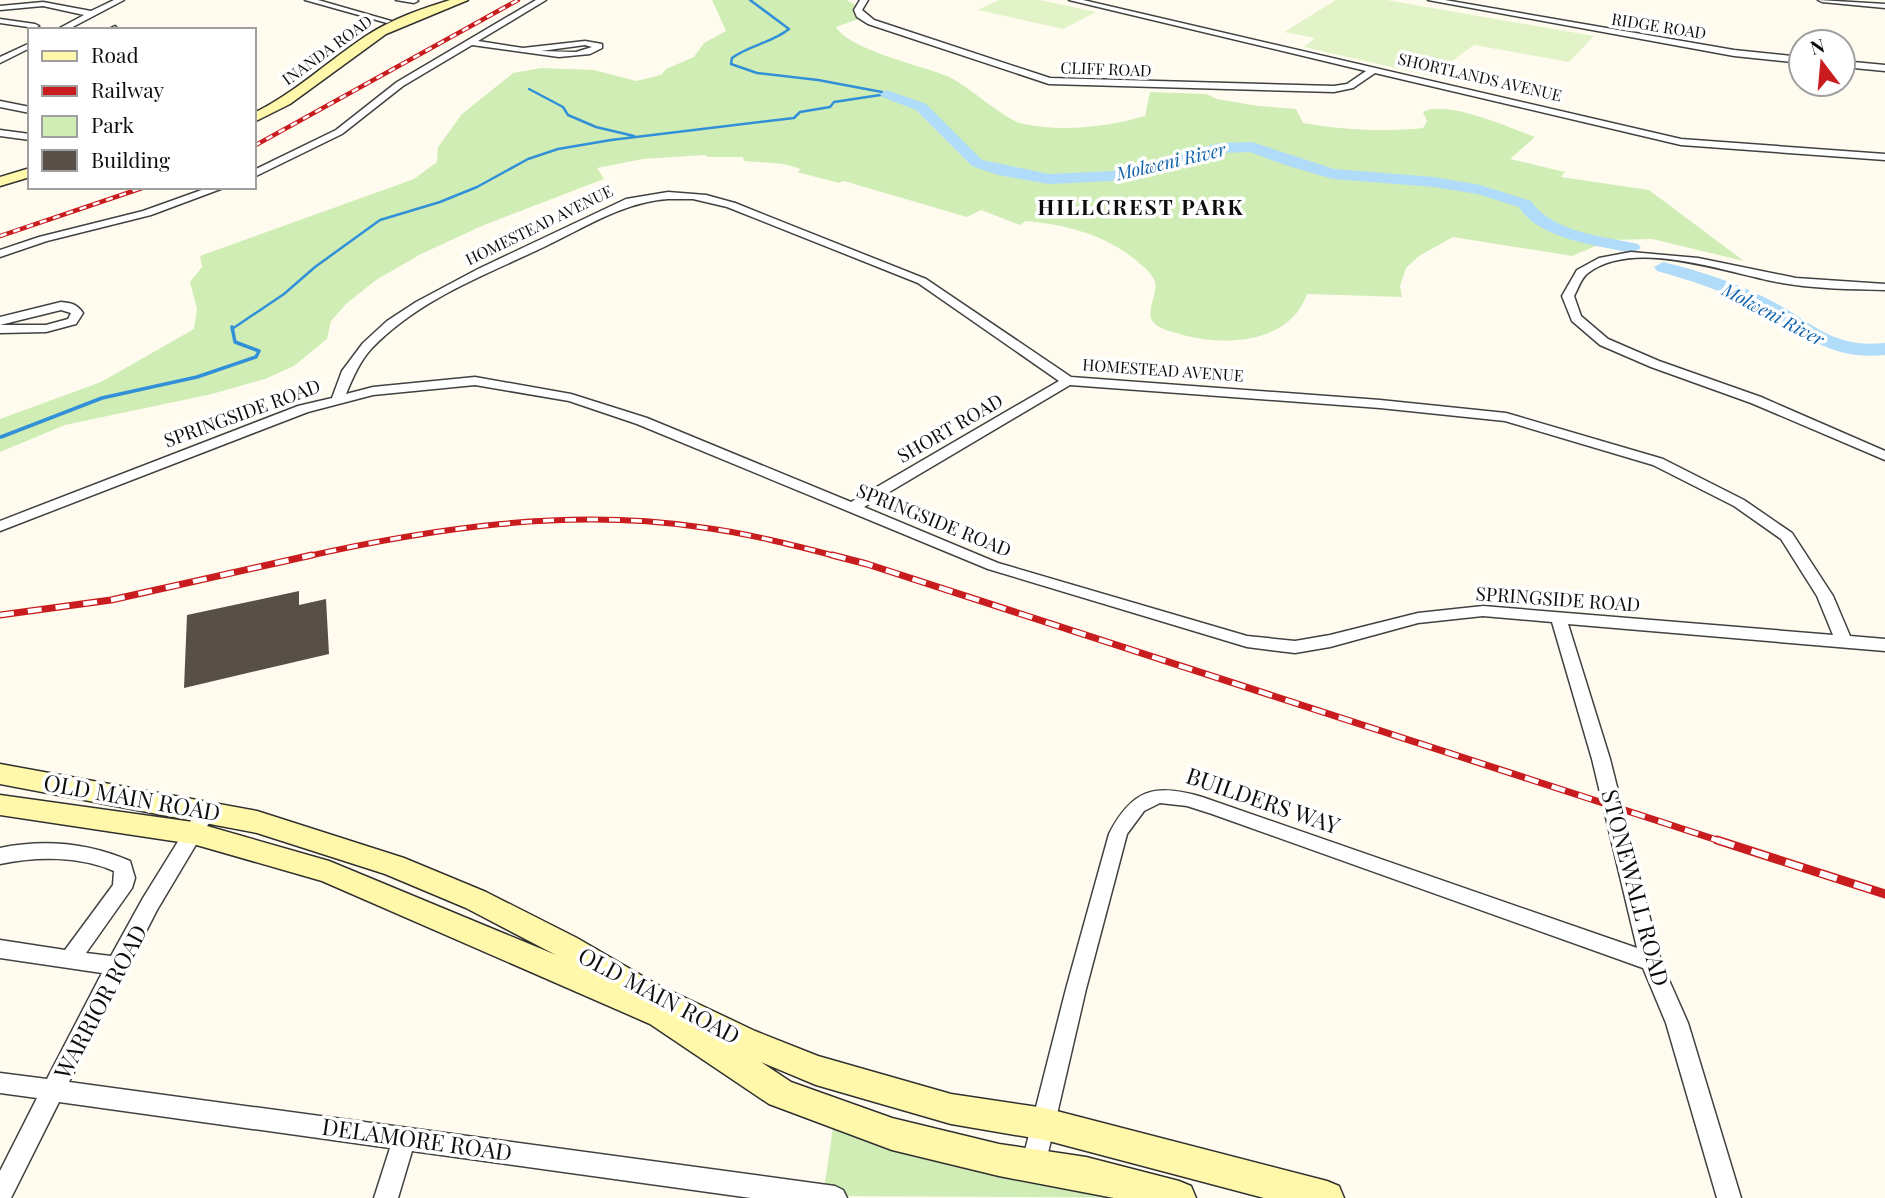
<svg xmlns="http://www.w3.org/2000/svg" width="1885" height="1198" font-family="'Playfair Display',serif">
<rect width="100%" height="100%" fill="#fffcef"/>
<path fill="#d0edb5" d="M712,0H847L855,5L858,19L836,27C850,50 920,65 947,76C968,85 1005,121 1024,124C1063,132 1107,127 1145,116L1150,92L1206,94L1217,99L1258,106L1296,109L1303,123C1344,130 1382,132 1423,128L1427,121L1423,112C1446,99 1511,128 1535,137L1510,159L1565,172L1561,177L1649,190L1744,261L1652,239L1610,240L1572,256L1453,237L1419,256L1406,268L1400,286L1402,297L1307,294C1290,343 1227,347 1183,335C1174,332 1161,330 1154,323C1144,313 1158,295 1155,282C1152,273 1145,268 1138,262C1105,234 1067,225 1025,221L1020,225L981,210L967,217L844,181L839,183L797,172L801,169L784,164L744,161L743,157H708L704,155L643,159L597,168L604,179L484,225L421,254L376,280L346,304L331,321L327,339L294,366L265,379L212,394L65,425L0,452V419L101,382L194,329L197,309L190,282L202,267L200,256L414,179L437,162L438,147L462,114L513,73L541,68L594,70L636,81L661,75L666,69L694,57L704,43L726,31Z
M835,1114L1179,1198L823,1196Z"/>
<path fill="#e3f3c8" d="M999,0H1040L1096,12L1063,29L978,10Z
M1336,0H1387L1594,36L1569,62L1474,45L1431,76L1304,47L1315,38L1284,32Z"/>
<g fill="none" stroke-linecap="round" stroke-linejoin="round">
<path stroke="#3190d7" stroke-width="2.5" d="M750,0L789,29C772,43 749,45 732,58L731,64L757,73L818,80L882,92
M529,89L563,107L568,115L596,127L634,136
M232,329L284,294L315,267L380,220L440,202L477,187L528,159L558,149L611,140L794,118L800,112L830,107L834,102L887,94"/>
<path stroke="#3190d7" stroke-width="3.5" d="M1,437L102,398L197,377L256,357L259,351L235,342L232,327"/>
<path fill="#b0dcfa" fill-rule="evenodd" d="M887,90L926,104L982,160L1049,174L1113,171L1219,143L1252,142L1334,169L1434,177L1480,185L1531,201C1553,233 1603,236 1638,244L1641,248L1632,253C1598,246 1538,239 1519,207L1477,194L1434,187L1333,179L1285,165L1250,152L1219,153L1113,181L1049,184L998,175L972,166L916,110L882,97L880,94Z
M1663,262C1698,270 1733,282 1766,298C1811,320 1830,349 1885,343V355C1826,361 1801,330 1753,306C1722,291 1690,280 1657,271L1654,267Z"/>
</g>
<path fill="#584f49" d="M299,591V605L326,599L329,654L184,688L187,615Z"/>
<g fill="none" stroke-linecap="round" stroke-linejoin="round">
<g stroke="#414141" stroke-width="3">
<path id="street" d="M114,0H124L67,30H56L84,15L43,6L0,10V6L43,2L91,11Z
M305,0H318L391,21L387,23Z
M396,0H417L418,1L414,3Z
M536,0H546L478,41L523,48L585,41L602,44V48L590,54L559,57L472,45L403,86L342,134L254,177V170L336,130L397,82ZM585,45L592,47L576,52L541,51Z
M860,0H868L862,10L874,20L1050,78L1334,86L1347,84L1366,71L1069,0H1083L1681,139L1885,154V160L1681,145L1375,73L1353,88L1334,92L1049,84L868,24L857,17L854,10Z
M1428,0H1445L1734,50L1801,57V63L1734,56Z
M1818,0L1885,4V8L1822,2Z
M0,19L35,24L39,26L35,28L0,23Z
M115,26L118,30H107Z
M30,43V48L0,63V57Z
M1843,61L1885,65V71L1843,67Z
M0,101L30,107V113L0,107Z
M0,130L30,134V140L0,136Z
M210,187H226L151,215L47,241L0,257V250L39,237L143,211Z
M668,192L706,195L735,203L926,279L1071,377L1380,400L1506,413L1663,459L1744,500L1792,533L1833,596L1850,636L1885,639V651L1568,624L1610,759L1661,962L1688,1023L1741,1198H1717L1666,1023L1643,968L1212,814L1187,806L1160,803L1144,811L1127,834L1086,989L1045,1166L1041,1174L1033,1177L1025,1174L1021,1166L1066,989L1109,834C1132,789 1155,783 1202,797L1637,948L1592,759L1552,622L1483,616L1418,623L1330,647L1295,653L1247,647L988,569L637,424L569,401L475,385L373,395L308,412L0,531V521L298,406L332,398L342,371L363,343L387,321L416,302L478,269L626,199ZM668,199H693L727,207L918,283L1059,381L851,502L647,418L571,394L475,377L373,387L346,394C353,377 360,361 372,348C419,299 485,275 544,247C584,228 623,202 668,199ZM1070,385L1380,408L1505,421L1653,465L1734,506L1781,539L1817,596L1833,635L1483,606L1418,613L1330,635L1295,641L1247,636L998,563L864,507Z
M1631,252L1698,258L1796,278L1885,284V290C1851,289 1816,289 1782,283C1729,274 1636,237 1588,273C1581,278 1578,289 1574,296L1581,316L1608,339L1659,361L1761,397L1885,451V460L1751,403L1651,367L1600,345L1572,321L1562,296L1577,270L1599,258Z
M61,302C71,303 77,304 83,313L76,324L46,332L0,333V325H46L68,319L71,313L61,310L0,325V317Z
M207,804L214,806L216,811L157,910L69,1082L835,1186L843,1190L847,1198H751L412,1151L398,1198H374L390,1148L59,1102L11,1198H0V1171L37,1098L0,1093V1073L47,1079L102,973L0,958V940L65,950L113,885L114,871C79,856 37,856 0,864V848C44,839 88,843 130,861L135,878L132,888L86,953L111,956L143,898L200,806Z"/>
</g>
<g stroke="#303030" stroke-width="3">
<path id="secondary" d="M450,0H468L386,34L290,104L254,122V113C295,93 328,61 366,36C392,19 421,9 450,0Z
M30,168V177L0,186V177Z
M0,764L257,811L404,858L486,892L577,938L656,984L755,1031L818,1056L951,1094L1045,1108L1327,1181L1339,1186L1344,1198H1264L1045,1140L951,1124L816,1085L761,1062L791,1082L892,1118L999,1144L1086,1157L1179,1181L1191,1186L1196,1198H1114L999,1176L892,1150L769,1104L650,1024L322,881L193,844L0,815V795L193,822L329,861L556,955L466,908L385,874L257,833L0,784Z"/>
</g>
<use href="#street" fill="#fff" fill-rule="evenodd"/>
<use href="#secondary" fill="#fff8aa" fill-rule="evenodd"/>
<g stroke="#c81c1f" stroke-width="4.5">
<path id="rail-far3" d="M254,146L518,0
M0,236L145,187"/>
</g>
<g stroke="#c81c1f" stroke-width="6">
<path id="rail-far2" d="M304,557C433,528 568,508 699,527C747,533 793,545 839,557"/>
</g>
<g stroke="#c81c1f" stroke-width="7">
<path id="rail-far1" d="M832,555L867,564L1723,842
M0,615L111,600L312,555"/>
</g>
<g stroke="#c81c1f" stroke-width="9">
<path id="rail" d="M1717,840L1885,894"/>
</g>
<use href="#rail-far3" stroke="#fff" stroke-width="2.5" stroke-dasharray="7" stroke-linecap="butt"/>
<use href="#rail-far2" stroke="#fff" stroke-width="3.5" stroke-dasharray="11" stroke-linecap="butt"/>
<use href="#rail-far1" stroke="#fff" stroke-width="4.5" stroke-dasharray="14" stroke-linecap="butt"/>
<use href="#rail" stroke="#fff" stroke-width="6" stroke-dasharray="18" stroke-linecap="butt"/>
</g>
<g text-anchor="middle" stroke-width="7" stroke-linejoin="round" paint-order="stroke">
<g font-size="16" fill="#0e0e0e" stroke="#fff">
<text transform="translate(1659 26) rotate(9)" y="6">RIDGE ROAD</text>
<text transform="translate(327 50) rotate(-36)" y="6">INANDA ROAD</text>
<text transform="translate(1106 69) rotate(2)" y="6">CLIFF ROAD</text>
<text transform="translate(1480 77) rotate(13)" y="6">SHORTLANDS AVENUE</text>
<text transform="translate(539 225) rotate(-26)" y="6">HOMESTEAD AVENUE</text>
<text transform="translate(1163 370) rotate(4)" y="6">HOMESTEAD AVENUE</text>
</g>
<g font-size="18" font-style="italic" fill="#0e60a9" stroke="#fff">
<text transform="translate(1171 162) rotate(-13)" y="6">Molweni River</text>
<text transform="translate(1773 315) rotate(28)" y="6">Molweni River</text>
</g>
<g font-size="19" fill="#0e0e0e" stroke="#fff">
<text transform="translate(242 413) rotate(-20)" y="7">SPRINGSIDE ROAD</text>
<text transform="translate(950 428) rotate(-30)" y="7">SHORT ROAD</text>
<text transform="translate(934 520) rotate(22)" y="7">SPRINGSIDE ROAD</text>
<text transform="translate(1558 599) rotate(4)" y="7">SPRINGSIDE ROAD</text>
</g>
<g font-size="21" font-weight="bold" letter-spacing="2" fill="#0e0e0e" stroke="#fff">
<text x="1141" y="215">HILLCREST PARK</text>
</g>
<g font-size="23" fill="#0e0e0e" stroke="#fff">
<text transform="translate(132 798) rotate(10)" y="8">OLD MAIN ROAD</text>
<text transform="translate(1263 801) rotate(19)" y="8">BUILDERS WAY</text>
<text transform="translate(1635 888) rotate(75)" y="8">STONEWALL ROAD</text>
<text transform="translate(659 996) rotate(28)" y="8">OLD MAIN ROAD</text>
<text transform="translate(101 1002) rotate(-62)" y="8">WARRIOR ROAD</text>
<text transform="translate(417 1140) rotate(8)" y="8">DELAMORE ROAD</text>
</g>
</g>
<rect x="28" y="28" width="228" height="161" fill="#ffffff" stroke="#9f9f9f" stroke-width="2"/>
<rect x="42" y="51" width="35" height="10" fill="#fff8aa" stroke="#9f9f9f" stroke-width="2"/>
<text x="91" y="63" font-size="21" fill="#0e0e0e">Road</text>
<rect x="42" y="86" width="35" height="10" fill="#c81c1f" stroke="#9f9f9f" stroke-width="2"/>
<text x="91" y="98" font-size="21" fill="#0e0e0e">Railway</text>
<rect x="42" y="116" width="35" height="21" fill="#d0edb5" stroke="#9f9f9f" stroke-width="2"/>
<text x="91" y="133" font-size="21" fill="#0e0e0e">Park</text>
<rect x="42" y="150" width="35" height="21" fill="#584f49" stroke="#9f9f9f" stroke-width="2"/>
<text x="91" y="168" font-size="21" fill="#0e0e0e">Building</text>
<g transform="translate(1822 63) rotate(344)"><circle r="33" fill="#ffffff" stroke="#9f9f9f" stroke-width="2"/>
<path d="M0-5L12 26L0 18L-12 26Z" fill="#c81c1f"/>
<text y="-10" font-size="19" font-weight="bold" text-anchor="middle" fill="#0e0e0e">N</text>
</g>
</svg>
